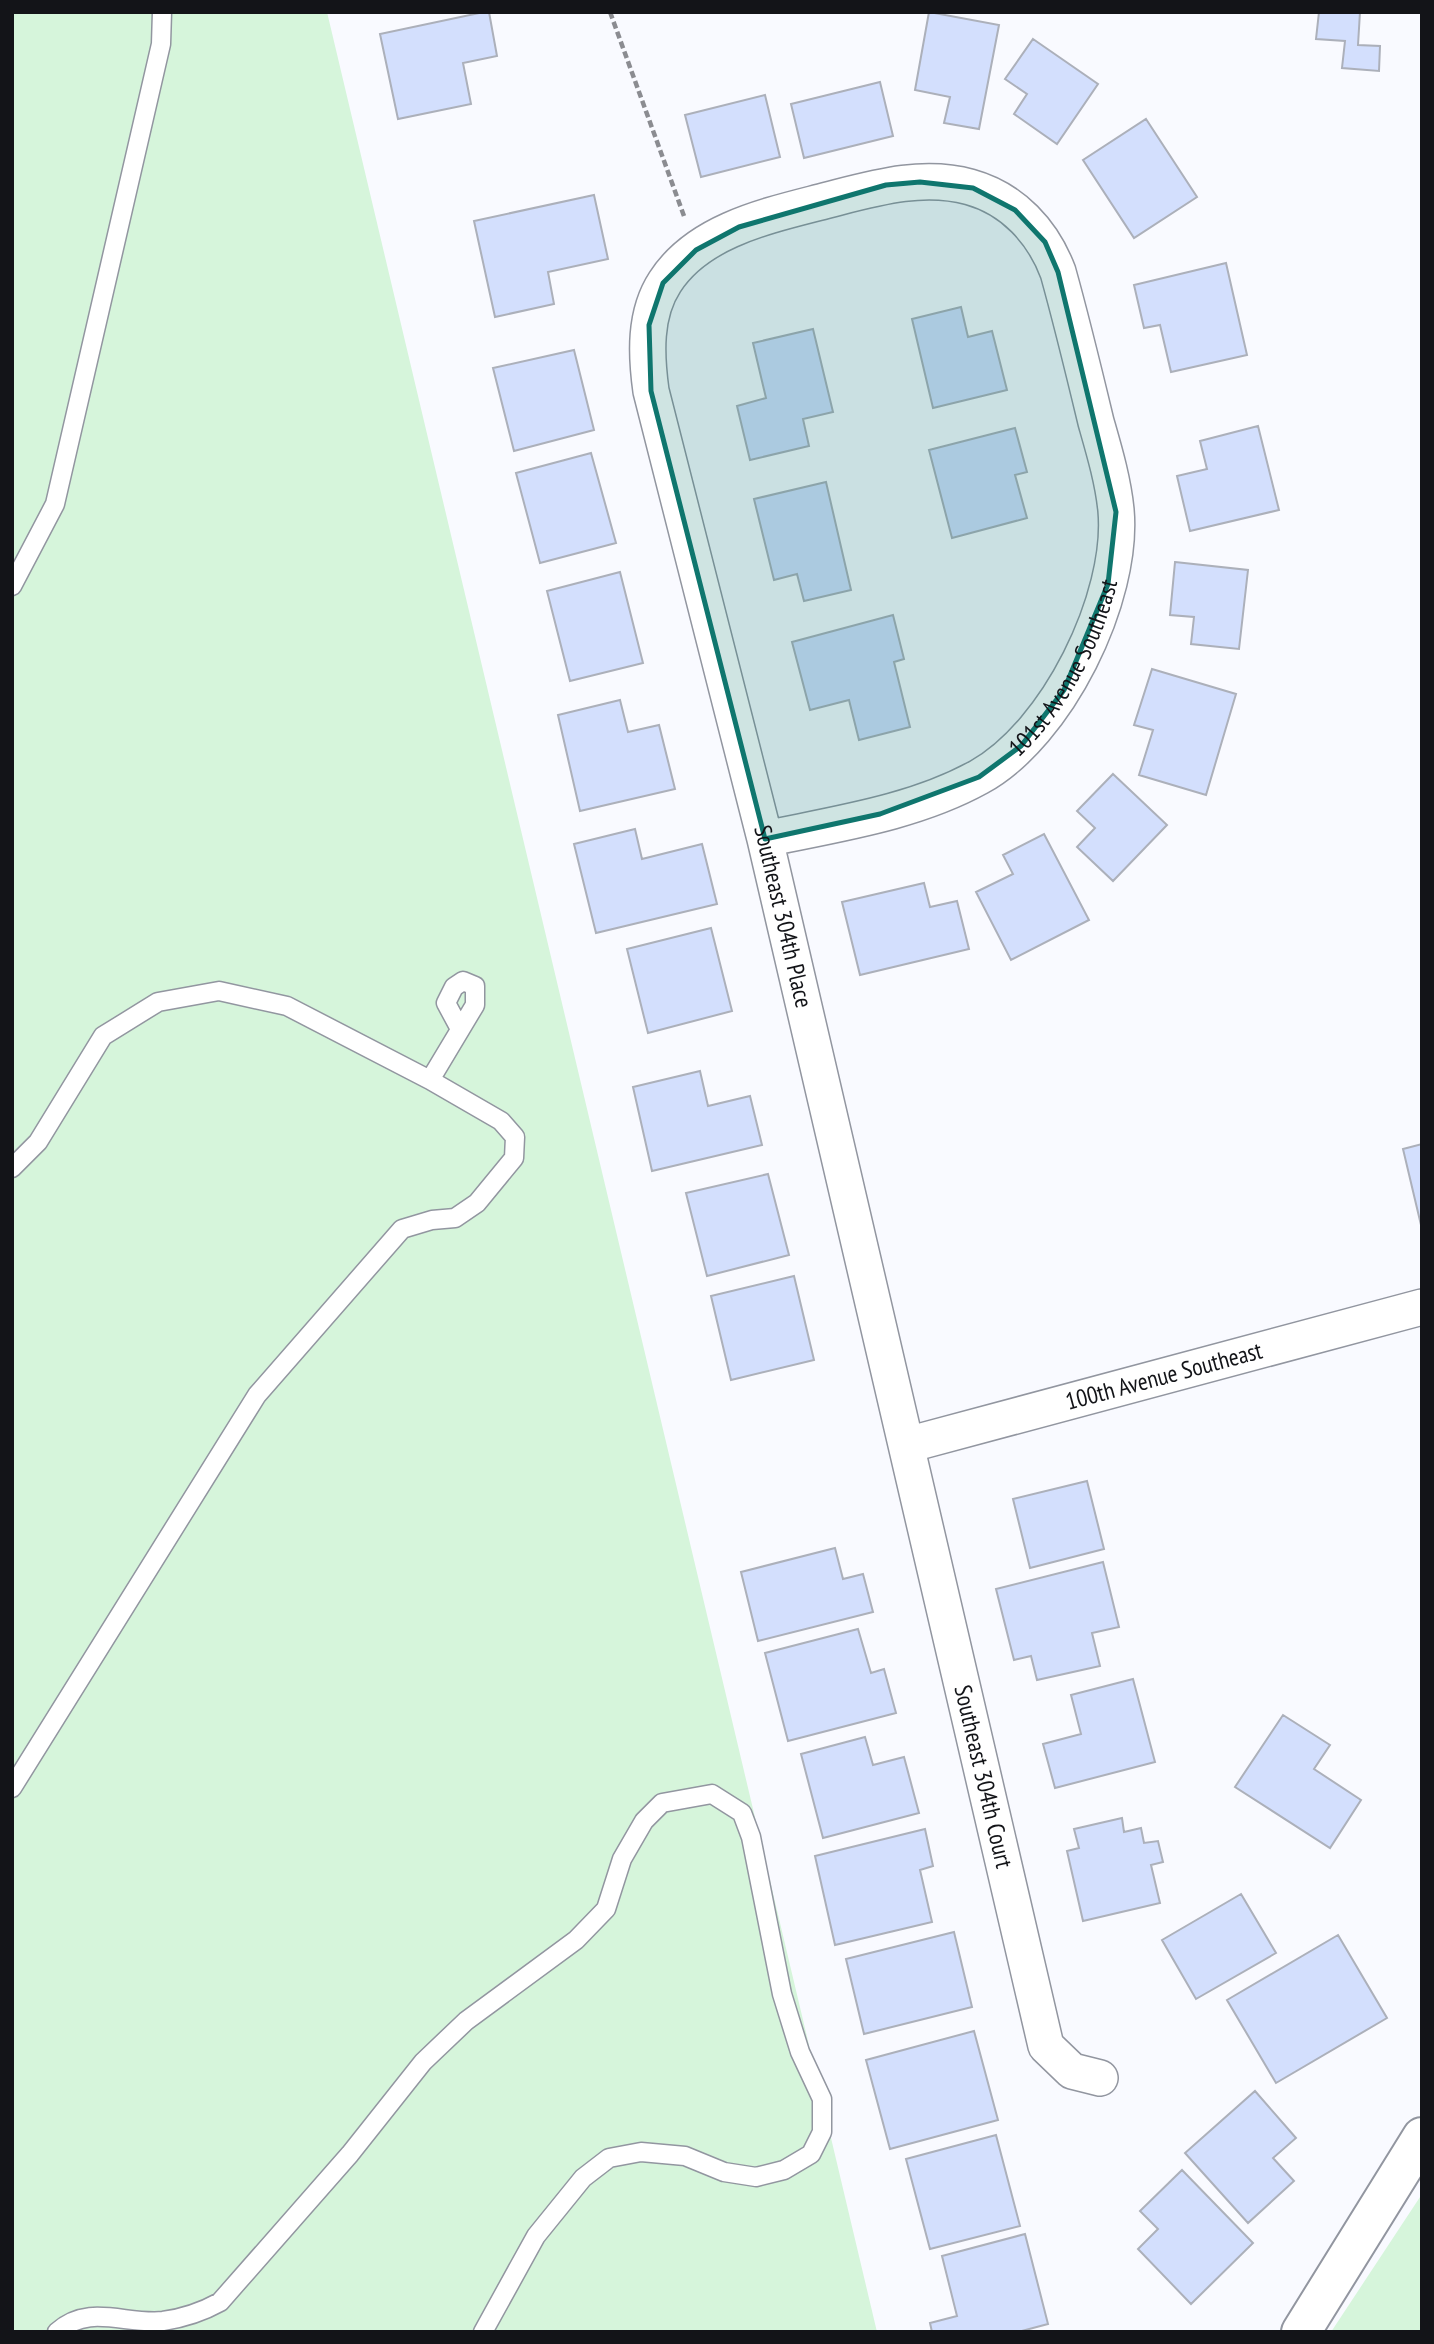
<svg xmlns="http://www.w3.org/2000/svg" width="1434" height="2344" font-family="'PT Sans Narrow',sans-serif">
<rect width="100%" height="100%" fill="#f9faff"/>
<path fill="#d6f5db" d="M12,12H327L877,2332H12Z
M1422,2194V2332H1331Z"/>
<path fill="#d3dffd" stroke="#acb0ba" stroke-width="2" d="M484,12H489L497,56L463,63L471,104L398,119L380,34Z
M929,12L999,25L979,129L944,123L950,97L915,90Z
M1319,12H1360L1358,45L1380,46L1379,71L1342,68L1345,41L1316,39Z
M1033,39L1098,84L1057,144L1014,114L1027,94L1005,79Z
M880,82L893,136L804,158L791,104Z
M765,95L780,157L701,177L685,115Z
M1146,119L1197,197L1134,238L1083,160Z
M594,195L608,259L548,272L554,304L495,317L474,221Z
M1226,263L1247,355L1171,372L1160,325L1144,328L1134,285Z
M961,307L968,337L992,331L1007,390L933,408L912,319Z
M813,329L833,412L803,419L809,446L750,460L737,406L766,398L753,343Z
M574,350L594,430L514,451L493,368Z
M1258,426L1279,510L1190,531L1177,476L1207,469L1200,441Z
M1015,428L1027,472L1015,475L1027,518L952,538L929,450Z
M591,453L616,543L540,563L516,473Z
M826,482L851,590L804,601L797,574L774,580L754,499Z
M1175,562L1248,570L1239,649L1191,644L1194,617L1170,615Z
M620,572L643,663L570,681L547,591Z
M893,615L904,659L894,662L910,727L859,740L849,700L810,710L792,642Z
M1152,669L1236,694L1206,795L1139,775L1153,730L1134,725Z
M620,700L628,732L659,725L675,789L580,811L558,715Z
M1113,774L1167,825L1113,881L1077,847L1095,828L1077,811Z
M635,829L642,859L702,844L717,904L596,933L574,844Z
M1044,834L1089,920L1011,960L976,892L1013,874L1003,855Z
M924,883L930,907L957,901L969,949L860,975L842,902Z
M711,928L732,1011L648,1033L627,949Z
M700,1071L708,1106L750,1096L762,1145L652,1171L633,1087Z
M1422,1144V1224L1421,1225L1403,1149Z
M768,1174L789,1255L707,1276L686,1193Z
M794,1276L814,1360L731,1380L711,1296Z
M1087,1481L1104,1549L1030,1568L1013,1499Z
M835,1548L843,1579L863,1574L873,1612L758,1641L741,1572Z
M1103,1562L1119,1627L1092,1633L1100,1666L1037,1680L1031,1656L1014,1660L996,1589Z
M858,1629L871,1673L884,1669L896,1713L788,1741L765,1653Z
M1133,1679L1155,1762L1055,1788L1043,1744L1081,1734L1071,1695Z
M1283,1715L1330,1745L1314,1769L1361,1800L1330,1848L1235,1787Z
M865,1737L873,1765L904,1757L919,1813L823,1838L801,1754Z
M1122,1818L1124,1832L1141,1828L1144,1843L1158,1841L1163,1862L1151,1865L1160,1903L1083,1921L1067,1851L1079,1848L1074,1829Z
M925,1829L933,1866L920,1870L932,1922L835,1945L815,1856Z
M1241,1894L1276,1953L1196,1999L1162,1940Z
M954,1932L972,2007L864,2034L846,1959Z
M1338,1935L1387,2018L1276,2083L1227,2000Z
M974,2031L998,2120L890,2149L866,2060Z
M1255,2091L1296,2138L1273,2158L1294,2181L1248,2223L1185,2153Z
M996,2135L1020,2226L930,2249L906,2159Z
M1182,2170L1253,2243L1191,2304L1138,2249L1158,2229L1140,2211Z
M1025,2234L1048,2324L1018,2332H932L930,2323L957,2316L942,2256Z"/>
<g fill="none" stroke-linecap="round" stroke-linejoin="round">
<g stroke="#9296a0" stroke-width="21">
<path id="lane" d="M12,586L55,504L161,44L162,12
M12,1168L38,1142L103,1036L158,1002L219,991L287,1006L430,1080
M12,1788L257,1395L402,1229L432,1220L455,1218L477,1203L514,1158L515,1137L501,1121L430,1080L475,1005V986L463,981L454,987L446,1003L460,1029
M57,2332C89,2303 125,2325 163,2321C184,2318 202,2312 220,2302L350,2154L423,2062L466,2021L576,1940L606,1909L622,1859L644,1821L662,1803L712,1794L742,1813L751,1837L782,1994L800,2052L822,2099V2132L811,2154L784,2170L756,2177L724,2172L685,2156L641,2152L609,2158L583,2178L536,2236L483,2332"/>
</g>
<g stroke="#9296a0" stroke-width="38">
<g id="street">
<path id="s1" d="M765,839C836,824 914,813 979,777C1057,734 1124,598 1116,510C1113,480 1104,450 1096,422C1084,372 1072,322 1058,272C1043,232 1013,199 970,187C922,174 875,188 828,200C771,215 699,229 665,282C644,314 646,355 651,391L765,839L1046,2046L1072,2071L1100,2078"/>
<path id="s2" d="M907,1445L1422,1307"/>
</g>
</g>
<g stroke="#9296a0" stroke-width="42">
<path id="secondary" d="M1301,2332L1422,2137"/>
</g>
<path stroke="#8b8c91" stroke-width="4.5" stroke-dasharray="7 3.5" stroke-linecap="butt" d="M610,12L684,216"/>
<use href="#lane" stroke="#fff" stroke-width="18"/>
<use href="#street" stroke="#fff" stroke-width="35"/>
<use href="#secondary" stroke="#fff" stroke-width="38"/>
</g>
<path fill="#0f766e" fill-opacity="0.2" stroke="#0f766e" stroke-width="5" stroke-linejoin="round" d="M920,182L973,188L1015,210L1045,242L1058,272L1116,512L1108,584L1064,690L1021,746L979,777L880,814L765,839L651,391L649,325L663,283L696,250L739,227L886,185Z"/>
<g text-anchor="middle" stroke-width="7" stroke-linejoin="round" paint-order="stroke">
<g font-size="24" fill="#131418" stroke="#f9faff">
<text dy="8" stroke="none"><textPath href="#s1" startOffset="366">101st Avenue Southeast</textPath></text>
<text dy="8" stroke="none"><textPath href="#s1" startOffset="1894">Southeast 304th Place</textPath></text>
<text dy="8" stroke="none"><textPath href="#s2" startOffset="266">100th Avenue Southeast</textPath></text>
<text dy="8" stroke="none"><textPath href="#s1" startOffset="2777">Southeast 304th Court</textPath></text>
</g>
</g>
<rect width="1434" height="2344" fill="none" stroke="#131418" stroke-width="28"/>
</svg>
